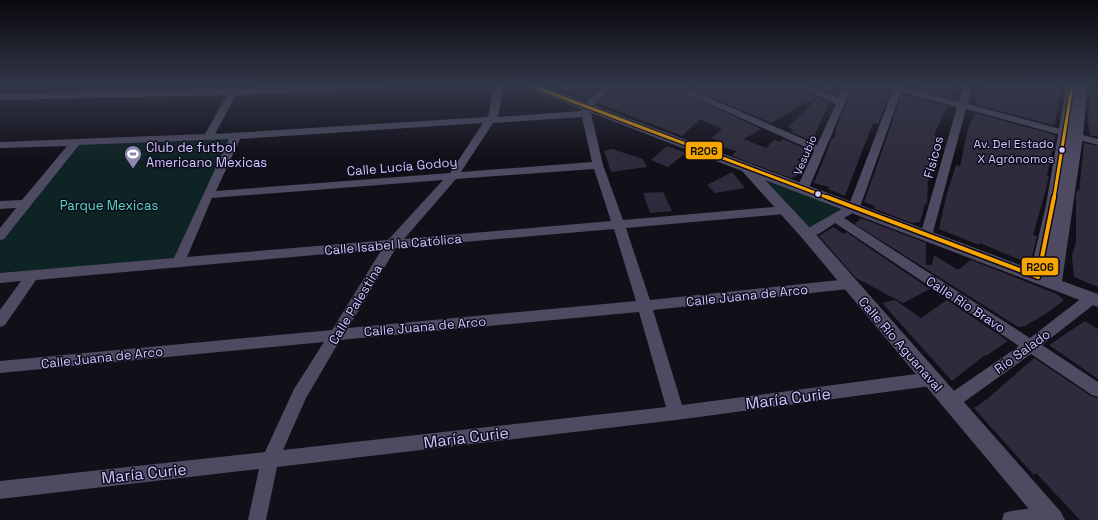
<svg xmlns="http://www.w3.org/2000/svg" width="1098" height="520" font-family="'Space Grotesk',sans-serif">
<rect width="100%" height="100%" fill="#110f18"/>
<path fill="#0e2324" d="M236,136L178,263L0,278V237L75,143Z
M747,169L854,207L807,234Z"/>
<path fill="#2f2b3c" d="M557,86H600L588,98Z
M614,86H669L761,129L744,139L766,148L774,140L779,142L783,139L808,150L806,153L797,160L803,162L797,176L791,178L732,156L736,151L718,146L721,142L711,138L722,129L700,119L682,136L598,103Z
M686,86H795L829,103L812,141L791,132L793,130L788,127L816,100L814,98L771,123Z
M814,86H837L833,94Z
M853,86H885L891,91L878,124L873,123L845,196L828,189L829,187L814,183L832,138L834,139L837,125Z
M910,86H956L951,98Z
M977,86H1061L1055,124L1053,125L977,105L975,101Z
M1090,86H1098V137L1090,135L1088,122Z
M902,94L947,106L934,135L941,139L930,180L928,179L927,205L925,204L920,222L912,223L873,208L875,206L864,202Z
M975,113L1055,135L1054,151H1052L1047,176H1049L1045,193L1033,235L1037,236L1030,264L980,243L979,245L939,229L946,197L956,165L960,166L968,128Z
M1084,143L1098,146V287L1074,277L1072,256L1076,242V193L1077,190L1079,191Z
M667,146L686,153L668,167L651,160Z
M612,149L643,159L647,167L611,172L604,151Z
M732,172L745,188L715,193L707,185Z
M663,192L672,211L650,213L643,193Z
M861,218L926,243V265H932L934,255L958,270L971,260L1057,294L1064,300L1047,313L1025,326L1020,327L1015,325L855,224Z
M833,227L844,234L846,232L930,289L903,303L856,278L819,236Z
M895,300L921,318L947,300L1008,341L986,356L985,355L952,381L882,303Z
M1085,321L1098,329V379L1049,345Z
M1034,358L1091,396L1098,398V520H1080L1036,473L1034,475L974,408L987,399Z"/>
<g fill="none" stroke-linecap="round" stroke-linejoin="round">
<path fill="#4d4a61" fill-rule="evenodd" d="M0,86H5L0,90Z
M304,86H383L379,89L236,95L215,134L487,117L489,113L494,86H503L499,113L497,117L581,111L582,106L603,86H613L590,109L603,165L623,220L785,206L789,207L791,210L789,213L785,214L626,228L650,300L849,279L854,281L856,284L854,287L849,289L653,310L682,405L931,372L937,374L939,379L937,384L931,386L676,420L277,467L266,520H248L259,469L0,499V481L265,452L294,389L324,342L0,373V361L332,330L382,249L36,280L5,325L0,327V310L21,281L0,283V273L174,258L229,139L79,145L4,239L0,240V228L16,208L0,209V201L22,200L67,146L0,148V142L205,134L227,95L0,100V94ZM582,117L592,162L461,172L493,123ZM483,123L450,173L216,191L240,139ZM594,169L611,221L404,239L456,179ZM443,180L388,240L187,257L212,198ZM614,229L636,301L348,328L396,248ZM639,312L666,407L283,450L306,398L340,340Z
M670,86H682L817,145L836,104L796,86H809L838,98L843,86H852L809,188L807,190H799L797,188L814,151Z
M886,86H903L959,102L963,86H972L968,104L1098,139V145L966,109L932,236L930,239L926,240L922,239L920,236L957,107L901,92L860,207L858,210L844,218L1030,338L1087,294L1092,293L1097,294V302L1042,345L1098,382V397L1092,395L1031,354L957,407L951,409L945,407L943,402L945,397L1019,346L835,223C826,229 813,240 803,237L801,234L803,231L849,205L893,90Z
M1048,506L1055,508L1057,515L1055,520H1002L1004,513L1011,511Z"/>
<path fill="#4d4a61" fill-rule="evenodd" d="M526,86H542L1031,269L1046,205L1066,88L1068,86H1087L1083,137L1062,281L1098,294V307L765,180L812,230L1061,512L1065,520H1038L802,238L742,171L527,88Z"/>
<g stroke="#0f0b1c" stroke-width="5.5">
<path id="bus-1-far1" d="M532,86L829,198
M1054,198L1072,86"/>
</g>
<g stroke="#0f0b1c" stroke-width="7">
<path id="bus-1" d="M827,197L1038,277L1054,197"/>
</g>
<use href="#bus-1-far1" stroke="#f7a600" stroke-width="3"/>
<use href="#bus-1" stroke="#f7a600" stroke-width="4"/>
</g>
<linearGradient id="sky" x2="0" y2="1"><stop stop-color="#09080d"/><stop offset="0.54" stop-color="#323748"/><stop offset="1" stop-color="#323748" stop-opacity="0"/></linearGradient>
<rect width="1098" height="159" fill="url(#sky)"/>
<defs>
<g id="stadium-pin" transform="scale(0.9)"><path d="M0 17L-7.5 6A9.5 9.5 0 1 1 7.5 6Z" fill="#8d87ae" stroke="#0f0b1c"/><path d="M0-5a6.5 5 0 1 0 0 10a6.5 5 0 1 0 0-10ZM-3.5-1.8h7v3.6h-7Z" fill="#fff"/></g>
</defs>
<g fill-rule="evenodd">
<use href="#stadium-pin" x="133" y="154"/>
</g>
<g fill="#d0c7ff" stroke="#0f0b1c" stroke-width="1.5">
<circle cx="1062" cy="150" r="3.5"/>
<circle cx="818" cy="194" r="3.5"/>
</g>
<g text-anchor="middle" stroke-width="3" stroke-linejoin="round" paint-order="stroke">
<g font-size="11" fill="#d0c7ff" stroke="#0f0b1c">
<text transform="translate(805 155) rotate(-67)" y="4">Vesubio</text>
</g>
<g font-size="12" fill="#d0c7ff" stroke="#0f0b1c" text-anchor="end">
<text x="1054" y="148">Av. Del Estado<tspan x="1054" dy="15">X Agrónomos</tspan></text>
</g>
<g font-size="13" fill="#d0c7ff" stroke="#0f0b1c" text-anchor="start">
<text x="146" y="152">Club de futbol<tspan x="146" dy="15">Americano Mexicas</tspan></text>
</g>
<g font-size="13" fill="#d0c7ff" stroke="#0f0b1c">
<text transform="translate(933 157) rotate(-75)" y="5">Físicos</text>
<text transform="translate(402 166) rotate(-5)" y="5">Calle Lucía Godoy</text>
<text transform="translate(393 244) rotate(-5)" y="5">Calle Isabel la Católica</text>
<text transform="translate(747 295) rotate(-6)" y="5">Calle Juana de Arco</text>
<text transform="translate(355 304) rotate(-59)" y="5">Calle Palestina</text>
<text transform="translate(966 304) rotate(33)" y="5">Calle Río Bravo</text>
<text transform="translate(425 326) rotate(-5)" y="5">Calle Juana de Arco</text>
<text transform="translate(901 344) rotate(49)" y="5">Calle Río Aguanaval</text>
<text transform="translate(1022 351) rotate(-36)" y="5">Río Salado</text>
<text transform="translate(102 357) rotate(-6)" y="5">Calle Juana de Arco</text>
</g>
<g font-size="13" fill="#54ddc1" stroke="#0f0b1c">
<text x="109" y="210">Parque Mexicas</text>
</g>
<g font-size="16" fill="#d0c7ff" stroke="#0f0b1c">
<text transform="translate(788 398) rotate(-7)" y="6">María Curie</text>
<text transform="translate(466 437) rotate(-7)" y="6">María Curie</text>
<text transform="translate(144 473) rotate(-6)" y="6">María Curie</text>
</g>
</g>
<g stroke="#0f0b1c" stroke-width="1.5">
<rect x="685" y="141" width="38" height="19" rx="4" fill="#f7a600"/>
<rect x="1021" y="257" width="38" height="19" rx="4" fill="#f7a600"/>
</g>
<g font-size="11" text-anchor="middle" font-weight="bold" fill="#111">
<text x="704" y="155">R206</text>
<text x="1040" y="271">R206</text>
</g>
</svg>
